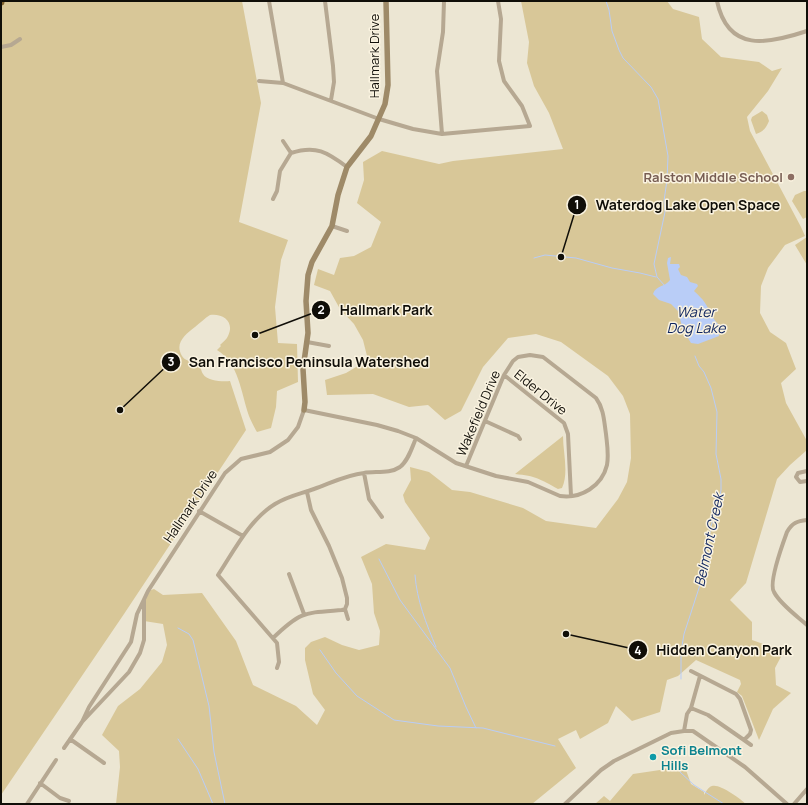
<svg xmlns="http://www.w3.org/2000/svg" width="808" height="805" font-family="Manrope,sans-serif">
<rect width="100%" height="100%" fill="#ece6d3"/>
<path fill="#d8c798" d="M1,1H242L261,103L239,222L288,240L281,260L275,307L278,343L297,344L298,382L277,391L276,407L271,428L257,432C254,427 251,421 249,416C241,393 239,363 217,350L221,346L220,345C223,342 227,339 228,336C235,322 223,313 210,315C205,318 200,323 195,327C186,334 174,343 182,356C186,362 193,362 199,361C200,365 201,371 203,374C207,381 223,382 230,381L246,430L124,614L1,795Z
M521,1H667L673,9L699,17L702,39L721,57L759,62L772,71L782,68L768,91L747,117L750,131L801,227L805,236L785,245L768,268L761,286L760,313L770,332L786,343L796,369L781,383L786,403L807,441V450L790,465L777,479L746,583L730,600L752,622V640L784,651L775,668L776,685L791,693L773,709L759,740L742,696L737,692L741,684L740,680L696,660L678,676L667,680L660,712L632,721L616,706L608,723L580,739L576,730L558,739L576,768L532,804H116L120,767L119,751L102,735L118,706L140,689L162,662L167,645L163,624L144,621V599L148,591L154,589L163,595L202,593L236,641L253,685L296,706L317,725L325,710L313,694L305,660V648L311,642L325,637L342,645L359,650L379,645L380,631L374,613L372,584L361,557L386,544L425,550L430,538L405,502L403,495L411,480L410,467L429,472L452,490L470,492L523,508L546,521L596,528L618,499L627,482L631,458L630,414L623,396L608,376L561,342L536,334L508,338L483,367L461,411L445,420L428,405L409,407L373,394L327,395L325,380L346,373L368,360L363,340L354,324L340,309L330,291L314,285L318,269L334,275L340,258L354,256L371,247L381,222L357,203L364,180L363,162L382,151L439,164L453,161L563,149L549,113L534,86L527,63L529,42Z
M762,111L767,115L769,121C766,128 764,131 756,134L751,120L752,117Z
M804,191H807V217L803,219L792,201L795,195Z
M807,237V265L795,245Z
M563,436C563,452 569,473 562,488L558,489C540,479 536,476 515,474Z
M676,766L686,770L691,784L704,792V795C706,792 708,787 712,786C719,783 741,799 746,804H705L704,796L705,804H595L604,796L610,801L633,774L660,770Z"/>
<path fill="#b9cdf7" d="M671,257L670,264H679L680,267L678,269L681,275L687,277L690,282L697,284L698,286L694,291C698,295 702,298 705,303C710,310 712,318 718,324L719,336L698,344L691,343C684,332 680,324 679,312L671,304L659,300L653,294C656,285 665,287 670,280L667,263L668,258Z"/>
<g fill="none" stroke-linecap="round" stroke-linejoin="round">
<path stroke="#b9cdf7" stroke-width="1" d="M606,1L609,10L612,31L619,50L623,58L651,87L658,99L668,156L667,180L664,201L665,212L654,264L657,277L665,286
M534,258L545,255L576,258L612,268L640,273L656,277
M379,559L400,600L450,668L466,707L476,728
M415,575C417,601 426,623 436,647
M178,628L189,634L193,640L209,706L214,752L225,804
M320,650L336,673L357,696L394,720L438,726L483,728L555,746
M681,679V652L684,634L699,588L709,538L711,526L719,503L721,490V479L716,454L717,412L711,388L704,372L699,366L695,356
M178,739L198,769L213,804
M680,772L694,785L724,804"/>
<path stroke="#b6a892" stroke-width="4" d="M269,1L283,83
M325,1L333,66L334,82L331,100
M717,1C728,53 768,44 807,31
M1,47L11,45L20,39
M259,81L283,83L379,119L413,129L442,134L530,126L522,106L504,81L499,61L501,19L498,1
M442,134L437,71L443,32L444,1
M283,141L291,153C316,145 327,152 347,167
M273,199L277,191L280,171L291,153
M332,226L347,231
M307,342L329,346
M504,375L564,423L568,434L571,496
M485,421L518,436L520,439
M807,471L798,473L796,477L800,482L807,481
M364,473L369,499L382,517
M199,511L243,536
M807,520C797,521 792,523 787,532C783,543 768,583 774,592C780,604 797,616 807,625
M289,574L304,614
M345,609L348,619
M273,638C301,611 304,613 342,610L345,609L347,604V598L342,578L329,546L311,510L307,492
M277,668L279,662L277,643L218,575C234,551 249,520 275,504C288,496 300,494 314,489C331,483 346,475 364,473C375,471 390,474 400,467C408,461 412,448 416,438
M691,708L700,676
M82,722L89,707L131,642L137,614L148,591L225,473L241,459L270,452L288,440L298,427L304,410L377,425L398,431L416,438L456,463L496,476L528,482L560,496C581,499 602,486 607,465C609,454 607,444 606,434C604,421 604,409 596,398L543,357L530,355L518,357L513,361L504,375L466,466
M684,731L687,714L691,708L708,715L744,740L750,734L751,730L740,699L736,694L691,671
M70,739L104,763
M744,740L751,745
M64,748L82,722L129,672L140,653L144,640V600
M40,783L60,798L69,801
M27,804L56,760
M565,804L601,770L614,761L671,733L684,731H693L745,767L787,804
M794,804L807,789"/>
<path stroke="#9e8a68" stroke-width="5.5" d="M304,410L305,402L303,369L308,333L306,301L308,275L312,262L332,226L338,195L347,167L371,136L385,104L388,85L386,1"/>
<path stroke="#7e612d" stroke-width="7" d="M1,2V1"/>
</g>
<circle fill="#8d6e63" stroke="#faf3e0" stroke-width="1.5" cx="791" cy="177" r="4"/>
<circle fill="#0f9aa8" stroke="#faf3e0" stroke-width="1.5" cx="653" cy="757" r="4"/>
<g text-anchor="middle" stroke-width="3" stroke-linejoin="round" paint-order="stroke">
<g font-size="13" fill="#100e08" stroke="#faf3e0">
<text transform="translate(374 56) rotate(-90)" y="5">Hallmark Drive</text>
<text transform="translate(541 392) rotate(39)" y="5">Elder Drive</text>
<text transform="translate(478 413) rotate(-67)" y="5">Wakefield Drive</text>
<text transform="translate(190 506) rotate(-56)" y="5">Hallmark Drive</text>
</g>
<g font-size="13" font-weight="bold" fill="#785e54" stroke="#faf3e0" text-anchor="end">
<text x="783" y="182">Ralston Middle School</text>
</g>
<g font-size="13" font-weight="bold" fill="#0d838f" stroke="#faf3e0" text-anchor="start">
<text x="661" y="755">Sofi Belmont<tspan x="661" dy="15">Hills</tspan></text>
</g>
<g font-size="14" font-style="italic" fill="#0d235e" stroke="#faf3e0">
<text x="696" y="317">Water<tspan x="696" dy="16">Dog Lake</tspan></text>
<text transform="translate(709 540) rotate(-78)" y="5">Belmont Creek</text>
</g>
</g>
<path fill="none" stroke="#100e08" stroke-width="1.5" d="M561 257L577 205M255 335L321 310M120 410L171 362M566 634L638 650"/>
<g fill="#100e08" stroke="#faf3e0" stroke-width="1.5">
<circle cx="561" cy="257" r="4"/>
<circle cx="255" cy="335" r="4"/>
<circle cx="120" cy="410" r="4"/>
<circle cx="566" cy="634" r="4"/>
<circle cx="577" cy="205" r="10"/>
<circle cx="321" cy="310" r="10"/>
<circle cx="171" cy="362" r="10"/>
<circle cx="638" cy="650" r="10"/>
</g>
<g font-size="12" text-anchor="middle" font-weight="bold" fill="#fff">
<text x="577" y="209">1</text>
<text x="321" y="314">2</text>
<text x="171" y="366">3</text>
<text x="638" y="655">4</text>
</g>
<g font-size="14" text-anchor="middle" font-weight="bold" fill="#100e08" stroke="#faf3e0" stroke-width="3" stroke-linejoin="round" paint-order="stroke">
<text x="688" y="210">Waterdog Lake Open Space</text>
<text x="386" y="315">Hallmark Park</text>
<text x="309" y="367">San Francisco Peninsula Watershed</text>
<text x="724" y="655">Hidden Canyon Park</text>
</g>
<rect width="808" height="805" fill="none" stroke="#100e08" stroke-width="4"/>
</svg>
